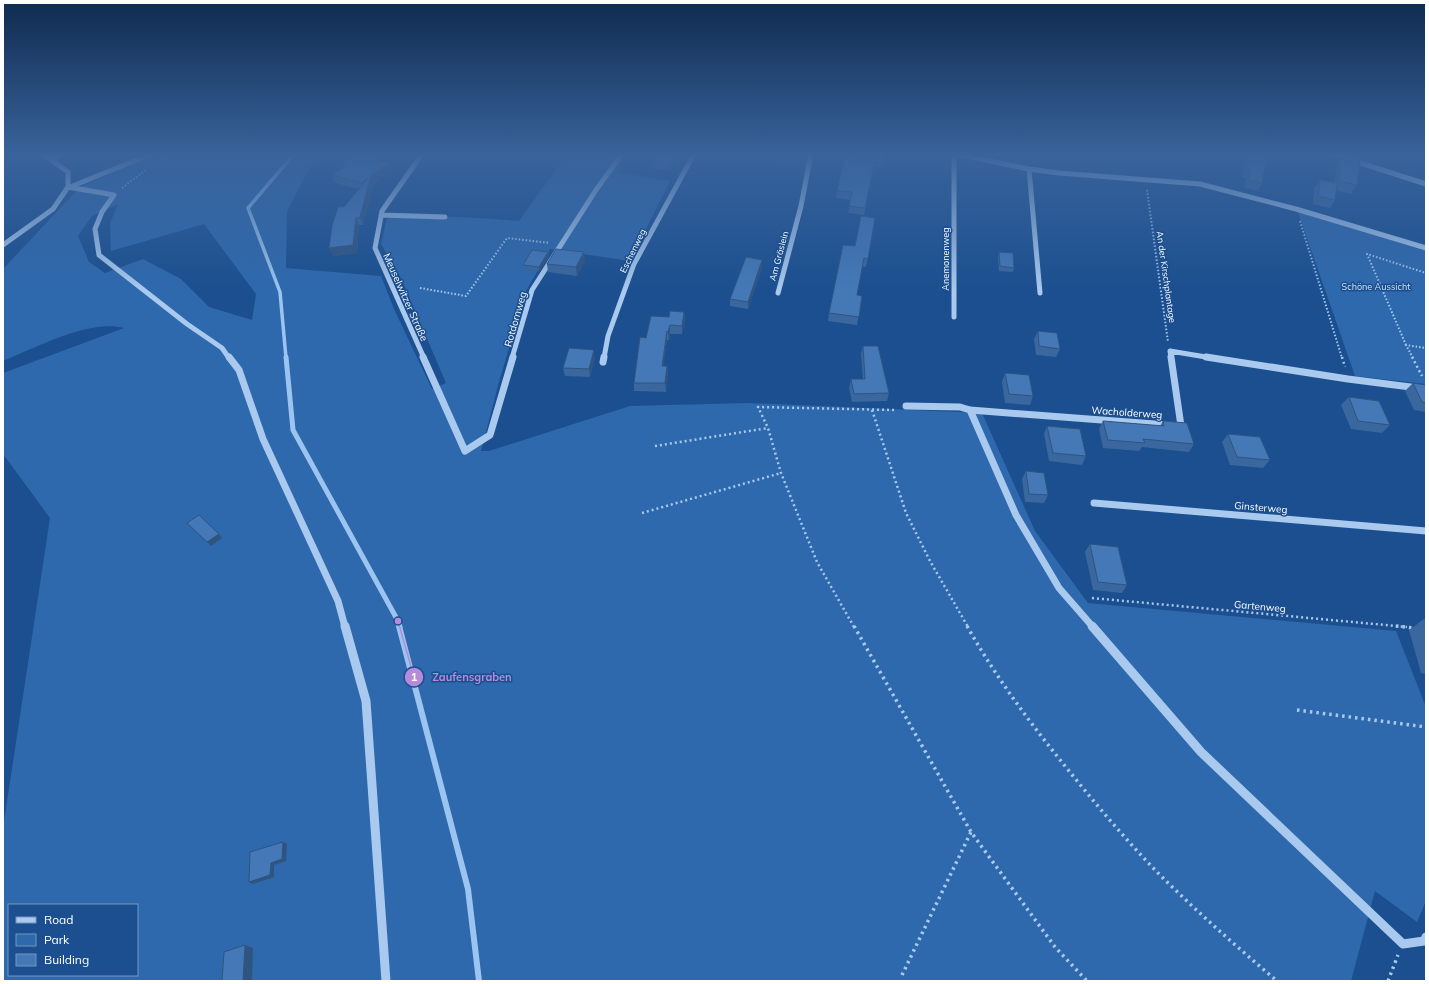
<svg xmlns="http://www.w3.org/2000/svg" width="1429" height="984" font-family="Mulish,sans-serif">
<rect width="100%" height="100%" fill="#1b4f8f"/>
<path fill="#2e69ad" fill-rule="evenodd" d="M156,154H317L287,211L286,268L381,276L394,309L432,389L446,383L401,278L381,244L388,214L478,218L519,221L567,154H629L617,172L670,181L630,261L550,249L526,291L499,382L481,451H489L630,406L748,403L982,413L1035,531L1088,603L1396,631L1426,707V901L1417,922L1375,891L1351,981H3V828L50,518L3,454V373L124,328C89,319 35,348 3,361V269L80,187ZM118,204L110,223L111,251L204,224L256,294L252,320L209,307L181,279L143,259L105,273L89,262L78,236L92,216ZM9,905H137V975H9Z
M1298,212L1426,251V384L1355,376Z"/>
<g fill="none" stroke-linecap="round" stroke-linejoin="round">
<path stroke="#9cc4f0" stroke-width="3.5" d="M286,358L280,292L248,208L294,154"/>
<path stroke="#9cc4f0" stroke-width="5" d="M286,357L293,430L398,621L400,627"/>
<path stroke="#9cc4f0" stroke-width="6" d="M399,626L468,889L479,981"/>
<path stroke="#a9c9ee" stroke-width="2" stroke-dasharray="1.5 2" stroke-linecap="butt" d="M161,160L170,154
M122,188L147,169
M1147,190L1168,342
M1300,221L1342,358
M420,288L466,296L507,238L550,243
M1406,345L1367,254L1426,273
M1413,358L1406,345L1426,348"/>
<path stroke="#a9c9ee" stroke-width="2.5" stroke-dasharray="2 3" stroke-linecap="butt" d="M1342,357L1345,367
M1412,357L1422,376
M872,410L906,513L930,561L968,627
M655,446L768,428
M642,513L781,473
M1092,598L1407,627
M854,627L817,562L781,473L768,428L758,407L894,410"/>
<path stroke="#a9c9ee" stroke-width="3.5" stroke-dasharray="2.5 4" stroke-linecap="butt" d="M854,626L971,832L1055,947L1087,981
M967,626C993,672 1024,715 1057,756C1089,796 1122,836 1158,873C1196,911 1236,946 1277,981
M1396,626L1414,628
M1297,710L1426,727
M902,975L971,832
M1388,981L1398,955"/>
<path stroke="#a9c9ee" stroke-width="5" d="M43,154L68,172V187
M422,154L382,211L375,248L424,358
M954,154V317
M957,154L1029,169L1059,173L1200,184L1296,209L1426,248
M1336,155L1426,184
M51,159L63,154
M1029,169L1040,293
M68,187L114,195L102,212L95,229L99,255L187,324L222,348L229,358
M70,187L151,154
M381,215L445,217
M3,245L53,209L68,187
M778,293L801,206L811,154
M512,358L532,290L596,190L622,154
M604,358L608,336L634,264L694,154
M1171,358L1170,351L1212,358"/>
<path stroke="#a9c9ee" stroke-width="7" d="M229,357L239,370L263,439L338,601L345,627
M423,357L465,451L490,435L513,357
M1206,357L1348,379L1426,389
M603,362L604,357
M906,406L960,407L970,410L1181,426L1171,357
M970,410L1016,515L1059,588L1093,627
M1094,503L1426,531"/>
<path stroke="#a9c9ee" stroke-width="9" d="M345,626L366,701L386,981
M1092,626L1201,752L1403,944L1424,941L1426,937"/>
</g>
<path fill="#3a679d" d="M354,154H395L396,156L387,162L392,170L374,184L363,225H359L357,253L333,256L344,207L359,189L335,183L332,175L344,167L342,162Z
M682,154L670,171L652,169V162Z
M728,154H749L747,157Z
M777,154H797L794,164L777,162Z
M885,154L882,167L874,166L864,215L848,213L851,200L836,198L837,191L863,158Z
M1005,154H1045L1042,161L1004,155Z
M1239,154H1267L1262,183L1258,191L1244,188L1246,178L1242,177L1245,155Z
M1344,154H1358L1356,156L1357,185L1351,194L1336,190L1335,200L1330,208L1313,204L1314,188L1320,180L1334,183L1337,164Z
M875,218L866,267L862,266L857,295L862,296L857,325L828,321L829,313L855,246Z
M548,252L549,256L539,271L524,269L523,265Z
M999,252L1014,268L1013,272L999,271L998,256Z
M585,261L577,276L548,272L547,264Z
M762,267L748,309L730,306V299Z
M684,312L685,320L682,334H670L669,340H667L663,366H667L668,375L666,392L634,391V383L646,338Z
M1038,331L1060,349L1056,357L1036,355L1034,339Z
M863,346L889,393L887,401L852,402L849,388L851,379H863L861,354Z
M595,358L590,377L565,376L563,368Z
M1005,373L1033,396L1030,405L1005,403L1002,382Z
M1413,383L1426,385V412L1414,410L1405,391Z
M1349,397L1390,425L1382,433L1351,429L1341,405Z
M1103,421L1160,426L1163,421L1194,444L1189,452L1142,447L1139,451L1103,448L1099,429Z
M1047,426L1086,456L1082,465L1049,461L1044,434Z
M1228,434L1270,460L1263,468L1230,465L1222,442Z
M1026,471L1048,495L1044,503L1025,502L1022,479Z
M187,523L219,534L222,538L211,546Z
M1090,544L1127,585L1122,593L1093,590L1085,552Z
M1424,619H1426V674L1421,673L1409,630Z"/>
<path fill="#305480" d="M386,154H395L396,156L381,167L378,160Z
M677,154H682L670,171V165Z
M795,154H797L794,164L795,156Z
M389,163L392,170L374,184L363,225L360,217L365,190L362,183Z
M356,218L359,225L357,253L333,256L329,248Z
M548,252L549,256L539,271V267Z
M584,252L585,261L577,276L576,267Z
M762,260V267L748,309V302Z
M684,312L685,320L682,334V326Z
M670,325V334L669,340L668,332Z
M667,331V340L662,374V366Z
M594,350L595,358L590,377L589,369Z
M667,366L668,375L666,392L665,383Z
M219,534L222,538L211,546L207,542Z
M283,842L287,844L286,861L274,865V877L253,884L249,882L271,863Z
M245,945L253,948L252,981H243Z"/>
<path fill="#4478b7" stroke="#305480" d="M354,154H386L378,160L389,163L371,176L360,217L356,218L353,245L329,248L332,226L338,207H344L368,178L362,183L332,175L348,164L342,162Z
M657,154H677L670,165L652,162Z
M777,154H795V156Z
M865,154H885L883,163L874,162L875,159L863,158Z
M1248,154H1267L1262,183L1248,180L1250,170H1246Z
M1344,154H1348L1360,157L1357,185L1339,181L1342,155Z
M845,156L875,159L865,208L849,206L852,192L837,191Z
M1320,180L1337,183L1335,200L1318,196Z
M861,216L875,218L868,259L864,258L857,295L862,296L859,317L829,313L843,245L855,246Z
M556,249L584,252L576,267L547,264Z
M532,250L548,252L539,267L523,265Z
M999,252L1013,253L1014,268L1000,266Z
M746,257L762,260L748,302L730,299Z
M670,311L684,312L682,326L670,325L668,332L667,331L662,366H667L665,383H634L640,337L646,338L651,316L669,317Z
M1038,331L1057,333L1060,349L1039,346Z
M863,346H878L889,393L854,394L851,379H865Z
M569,348L594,350L589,369L563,368Z
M1005,373L1029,375L1033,396L1009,394Z
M1413,383L1426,385V403L1422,402Z
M1349,397L1379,401L1390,425L1358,421Z
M1103,421L1164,426L1163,421L1187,423L1194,444L1143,439L1145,443L1108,440Z
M1047,426L1080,429L1086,456L1053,453Z
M1228,434L1260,437L1270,460L1237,457Z
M1026,471L1044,473L1048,495L1029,494Z
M199,515L219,534L207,542L187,523Z
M1090,544L1118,547L1127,585L1098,582Z
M283,842L282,859L271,863L270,875L249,882L250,852Z
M245,945L243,981H222L224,952Z"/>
<linearGradient id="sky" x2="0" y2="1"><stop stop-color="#0f2b4f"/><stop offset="0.53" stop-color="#39639b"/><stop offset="1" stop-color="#39639b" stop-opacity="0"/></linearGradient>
<rect width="1429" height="291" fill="url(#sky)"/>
<g text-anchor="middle" stroke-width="3" stroke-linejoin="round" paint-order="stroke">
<g font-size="9" fill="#fff" stroke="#1b4f8f">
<text transform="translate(633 251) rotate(-64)" y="3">Eschenweg</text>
<text transform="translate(779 256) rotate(-75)" y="3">Am Gräslein</text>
<text transform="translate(946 259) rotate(-90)" y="3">Anemonenweg</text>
<text transform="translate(1166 277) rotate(82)" y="3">An der Kirschplantage</text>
</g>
<g font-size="9" fill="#cfe3fa" stroke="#1b4f8f">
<text x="1376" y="290">Schöne Aussicht</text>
</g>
<g font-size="10" fill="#fff" stroke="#1b4f8f">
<text transform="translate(406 297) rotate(66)" y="4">Meuselwitzer Straße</text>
<text transform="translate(515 319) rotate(-74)" y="4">Rotdornweg</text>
<text transform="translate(1127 412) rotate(4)" y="4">Wacholderweg</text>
<text transform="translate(1261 507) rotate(5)" y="4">Ginsterweg</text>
<text transform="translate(1260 606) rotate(5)" y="4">Gartenweg</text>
</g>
</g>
<path fill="none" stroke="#b68bdc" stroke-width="1.5" d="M398 621L414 677"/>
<g fill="#b68bdc" stroke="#1b4f8f" stroke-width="1.5">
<circle cx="398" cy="621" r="4"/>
<circle cx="414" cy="677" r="10"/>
</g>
<g font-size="12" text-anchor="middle" font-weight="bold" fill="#fff">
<text x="414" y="681">1</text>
</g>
<g font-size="11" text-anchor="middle" font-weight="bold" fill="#b68bdc" stroke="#1b4f8f" stroke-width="3" stroke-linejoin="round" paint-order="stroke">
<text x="472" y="681">Zaufensgraben</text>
</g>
<rect width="1429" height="984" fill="none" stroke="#ffffff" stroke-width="8"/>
<rect x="8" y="904" width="130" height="72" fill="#1b4f8f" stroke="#7695bc"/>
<rect x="16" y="917" width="20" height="6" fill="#a9c9ee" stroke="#7695bc"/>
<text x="44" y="924" font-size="12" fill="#ffffff">Road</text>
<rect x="16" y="934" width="20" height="12" fill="#2e69ad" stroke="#7695bc"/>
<text x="44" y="944" font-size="12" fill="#ffffff">Park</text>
<rect x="16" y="954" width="20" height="12" fill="#4478b7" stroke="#7695bc"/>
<text x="44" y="964" font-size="12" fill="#ffffff">Building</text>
</svg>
